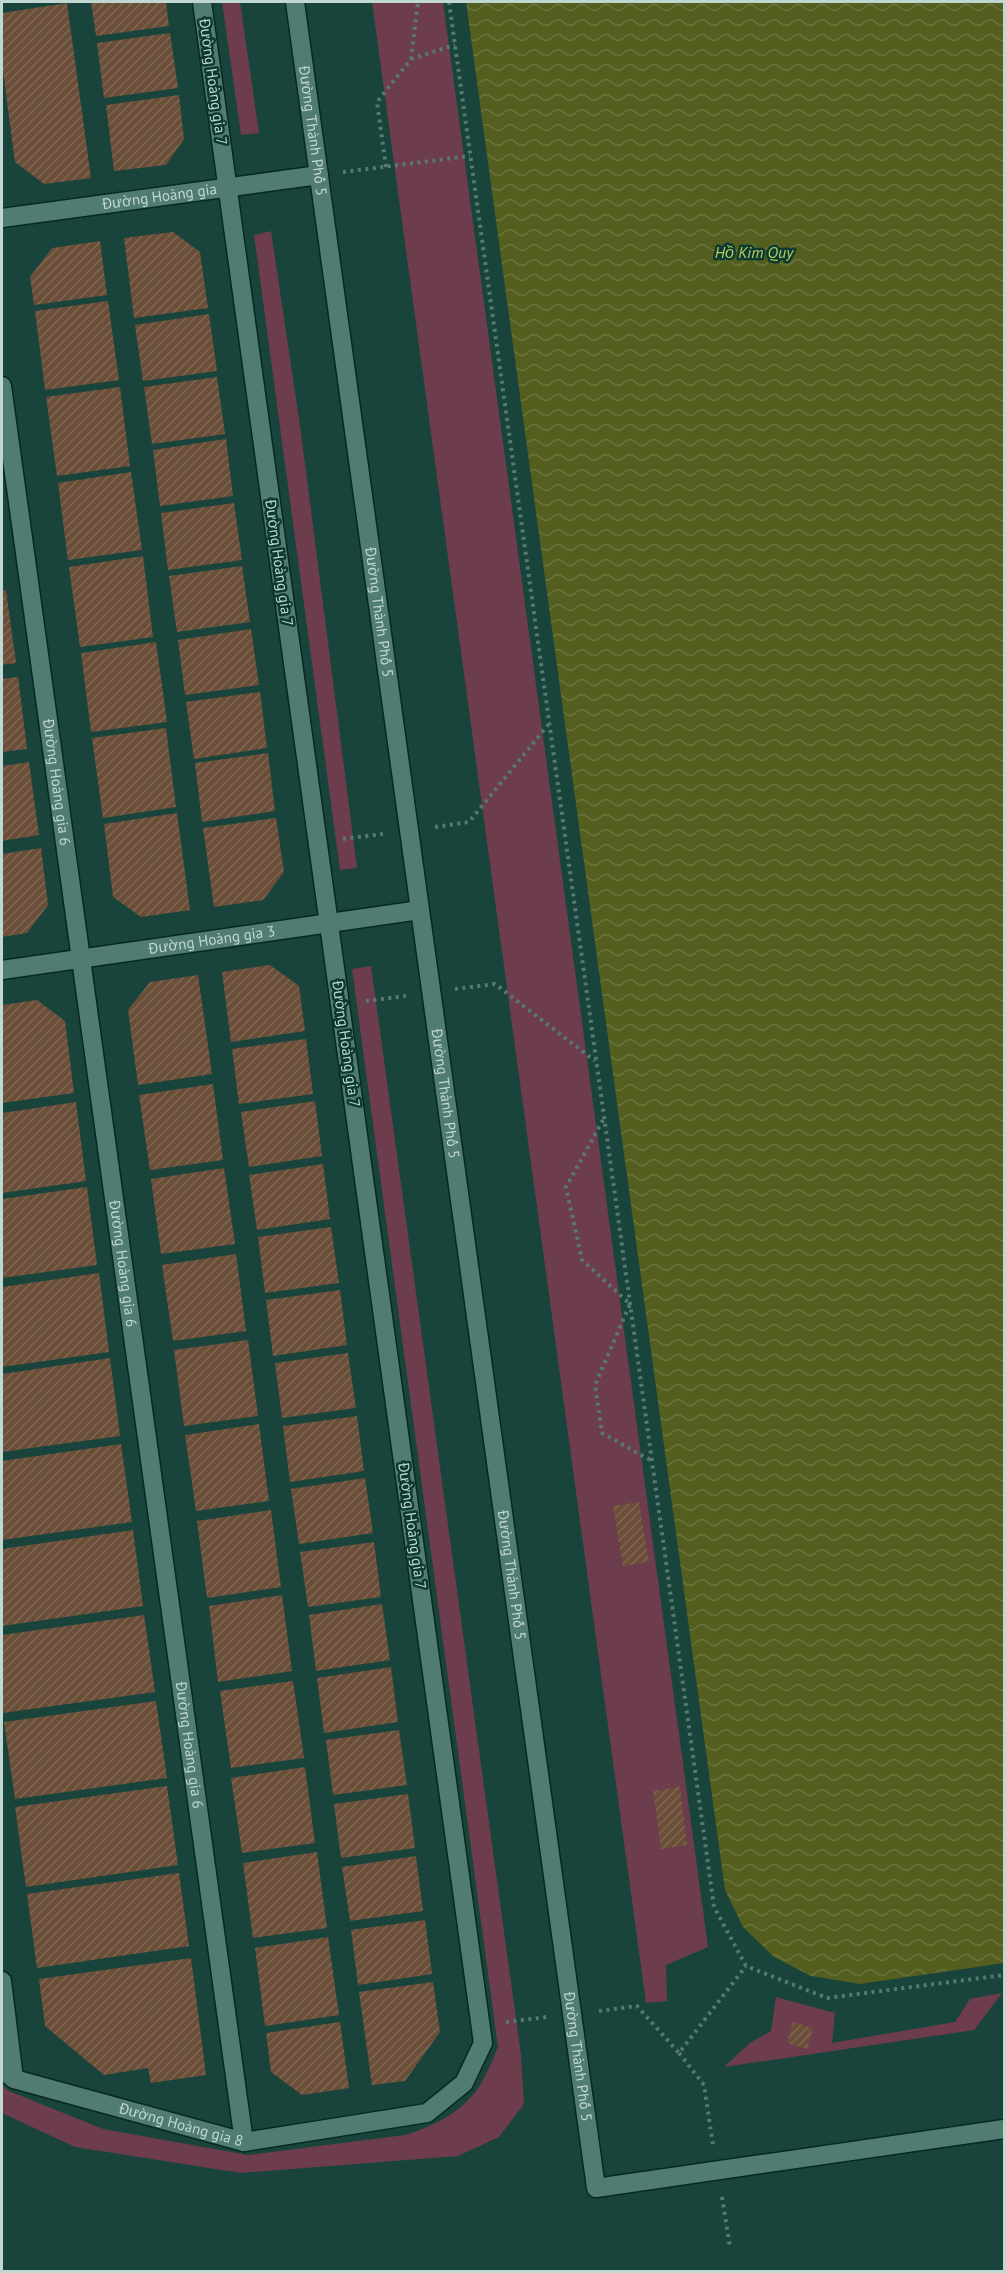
<svg xmlns="http://www.w3.org/2000/svg" width="1006" height="2273" font-family="'PT Sans',sans-serif">
<defs>
<pattern id="water-waves" width="16" height="10" patternUnits="userSpaceOnUse" patternTransform="scale(1.5)"><rect width="16" height="10" fill="#545e1f"/><path d="M0 5q4-4 8 0t8 0" fill="none" stroke="#6b743e"/></pattern>
<pattern id="building-hatch" width="6" height="6" patternUnits="userSpaceOnUse" patternTransform="scale(1.5)"><rect width="6" height="6" fill="#6b4e38"/><path d="M-1 1l2-2M0 6l6-6M5 7l2-2" fill="none" stroke="#7e6754"/></pattern>
</defs>
<rect width="100%" height="100%" fill="#18443b"/>
<path fill="#6d3d4e" d="M222,2H240L259,133L241,135Z
M372,2H443L708,1947L666,1965L667,2001L646,2003Z
M271,231L301,433L357,868L340,870L254,235Z
M371,966L521,2055L524,2104L499,2137L458,2156L241,2173L75,2147L2,2113V2085L9,2091L103,2129L248,2155L405,2135C435,2126 466,2110 482,2082C488,2071 493,2059 498,2047L352,969Z
M1002,1993L974,2030L724,2067L750,2043L771,2031L776,1997L835,2013L832,2043L955,2022L970,1999Z"/>
<path fill="url(#water-waves)" d="M466,2H1004V1963L860,1984L811,1976L774,1957L743,1927L725,1890Z"/>
<path fill="url(#building-hatch)" d="M91,2H166L169,26L96,36Z
M67,3L91,178L44,184L15,162L2,64V13Z
M170,33L178,88L104,98L97,43Z
M179,95L184,139L166,165L114,171L106,105Z
M173,232L200,252L208,308L134,318L124,238Z
M100,241L107,295L34,305L30,277L52,248Z
M108,301L119,380L45,390L35,311Z
M209,314L217,371L143,381L135,325Z
M217,377L225,434L152,444L144,387Z
M120,387L130,466L57,476L46,397Z
M226,439L233,496L160,506L153,450Z
M131,472L142,550L68,560L58,483Z
M234,503L242,560L168,570L161,513Z
M143,556L153,637L80,647L69,567Z
M242,566L250,622L177,632L169,576Z
M6,590L16,663L2,665V591Z
M251,629L259,685L185,695L178,640Z
M156,642L167,722L91,732L81,653Z
M18,677L27,749L2,752V679Z
M260,692L267,748L194,759L186,702Z
M166,728L176,807L103,818L92,738Z
M268,753L275,811L202,822L195,763Z
M29,762L39,835L2,841V766Z
M177,813L190,910L141,917L113,897L104,824Z
M276,818L284,872L263,900L214,907L203,828Z
M41,848L48,905L27,933L2,937V854Z
M270,965L299,986L305,1031L231,1042L222,972Z
M198,975L212,1074L138,1085L128,1010L150,982Z
M37,1000L65,1021L74,1093L2,1103V1005Z
M306,1039L313,1094L239,1104L232,1049Z
M213,1084L223,1160L150,1170L139,1095Z
M315,1101L322,1156L249,1167L241,1112Z
M76,1102L86,1181L2,1193V1113Z
M323,1164L330,1219L257,1230L249,1175Z
M224,1168L235,1244L161,1254L151,1179Z
M87,1187L97,1265L2,1278V1199Z
M331,1227L339,1283L265,1293L258,1237Z
M236,1254L246,1331L173,1341L162,1265Z
M99,1273L109,1352L2,1367V1287Z
M340,1290L347,1345L273,1356L266,1300Z
M248,1340L258,1416L184,1426L174,1350Z
M348,1353L356,1408L282,1418L275,1363Z
M110,1358L120,1436L2,1452V1374Z
M357,1416L364,1471L290,1482L283,1426Z
M259,1424L269,1501L196,1511L185,1435Z
M121,1444L132,1522L2,1540V1461Z
M365,1478L373,1533L299,1544L291,1489Z
M639,1502L649,1562L623,1566L613,1506Z
M271,1510L281,1587L207,1598L197,1521Z
M133,1530L143,1606L2,1626V1549Z
M374,1542L381,1597L308,1607L300,1552Z
M282,1595L292,1671L218,1682L209,1606Z
M382,1604L390,1660L316,1671L309,1615Z
M144,1615L155,1692L3,1713L2,1635Z
M391,1667L398,1722L324,1733L317,1678Z
M293,1681L304,1758L231,1768L220,1691Z
M156,1701L167,1778L15,1799L4,1722Z
M399,1730L407,1785L333,1795L326,1740Z
M305,1767L315,1843L242,1853L231,1778Z
M167,1786L178,1865L26,1887L15,1807Z
M680,1787L687,1845L661,1849L653,1791Z
M408,1794L415,1848L341,1858L334,1804Z
M317,1852L327,1928L253,1938L243,1863Z
M416,1856L423,1911L350,1921L342,1867Z
M179,1873L189,1946L37,1968L27,1894Z
M425,1920L432,1974L358,1985L351,1930Z
M328,1937L339,2015L265,2026L255,1948Z
M191,1958L206,2075L151,2083L148,2068L104,2075L45,2026L39,1979Z
M433,1982L440,2032L405,2081L372,2085L359,1992Z
M340,2022L349,2088L302,2095L271,2072L266,2033Z
M793,2022L813,2028L807,2049L787,2043Z"/>
<g fill="none" stroke-linecap="round" stroke-linejoin="round">
<g stroke="#072922" stroke-width="21">
<g id="minor">
<path id="s1" d="M2,218L319,175"/>
<path id="s2" d="M2,386L244,2142"/>
<path id="s3" d="M2,970L420,910"/>
<path d="M2,1981L14,2079"/>
<path id="s4" d="M2,2069L14,2079L244,2142L427,2113L464,2083L483,2043L202,2"/>
</g>
</g>
<g stroke="#072922" stroke-width="21">
<g id="tertiary">
<path id="s5" d="M295,2L596,2188L1004,2129"/>
</g>
</g>
<path stroke="#567a72" stroke-width="4" stroke-dasharray="3 4.5" stroke-linecap="butt" d="M449,2L714,1907L746,1966L827,1998L1004,1975
M411,59L455,45
M386,167L377,102L411,59L418,2
M343,172L470,156
M435,827L469,822L548,725
M343,839L383,834
M455,989L495,984L595,1061
M366,1001L406,996
M603,1120L566,1187L582,1260L630,1304L595,1385L602,1433L652,1461
M599,2011L637,2006L679,2053L746,1966
M506,2022L547,2017
M679,2053L704,2085L713,2145
M722,2197L730,2247"/>
<use href="#minor" stroke="#517c72" stroke-width="18"/>
<use href="#tertiary" stroke="#517c72" stroke-width="18"/>
</g>
<g text-anchor="middle" stroke-width="5" stroke-linejoin="round" paint-order="stroke">
<g font-size="15" fill="#c1d7d1" stroke="#0c3a31">
<text transform="translate(213 82) rotate(82)" y="5">Đường Hoàng gia 7</text>
<text dy="5" stroke="none"><textPath href="#s5" startOffset="130">Đường Thành Phố 5</textPath></text>
<text dy="5" stroke="none"><textPath href="#s1" startOffset="159">Đường Hoàng gia</textPath></text>
<text transform="translate(279 563) rotate(82)" y="5">Đường Hoàng gia 7</text>
<text dy="5" stroke="none"><textPath href="#s5" startOffset="616">Đường Thành Phố 5</textPath></text>
<text dy="5" stroke="none"><textPath href="#s2" startOffset="400">Đường Hoàng gia 6</textPath></text>
<text dy="5" stroke="none"><textPath href="#s3" startOffset="212">Đường Hoàng gia 3</textPath></text>
<text transform="translate(346 1044) rotate(82)" y="5">Đường Hoàng gia 7</text>
<text dy="5" stroke="none"><textPath href="#s5" startOffset="1102">Đường Thành Phố 5</textPath></text>
<text dy="5" stroke="none"><textPath href="#s2" startOffset="886">Đường Hoàng gia 6</textPath></text>
<text transform="translate(412 1526) rotate(82)" y="5">Đường Hoàng gia 7</text>
<text dy="5" stroke="none"><textPath href="#s5" startOffset="1588">Đường Thành Phố 5</textPath></text>
<text dy="5" stroke="none"><textPath href="#s2" startOffset="1372">Đường Hoàng gia 6</textPath></text>
<text dy="5" stroke="none"><textPath href="#s5" startOffset="2074">Đường Thành Phố 5</textPath></text>
<text dy="5" stroke="none"><textPath href="#s4" startOffset="189">Đường Hoàng gia 8</textPath></text>
</g>
<g font-size="16" font-style="italic" fill="#b8cb5c" stroke="#0c3a31">
<text x="754" y="258">Hồ Kim Quy</text>
</g>
</g>
<rect width="1006" height="2273" fill="none" stroke="#c1d7d1" stroke-width="6"/>
</svg>
